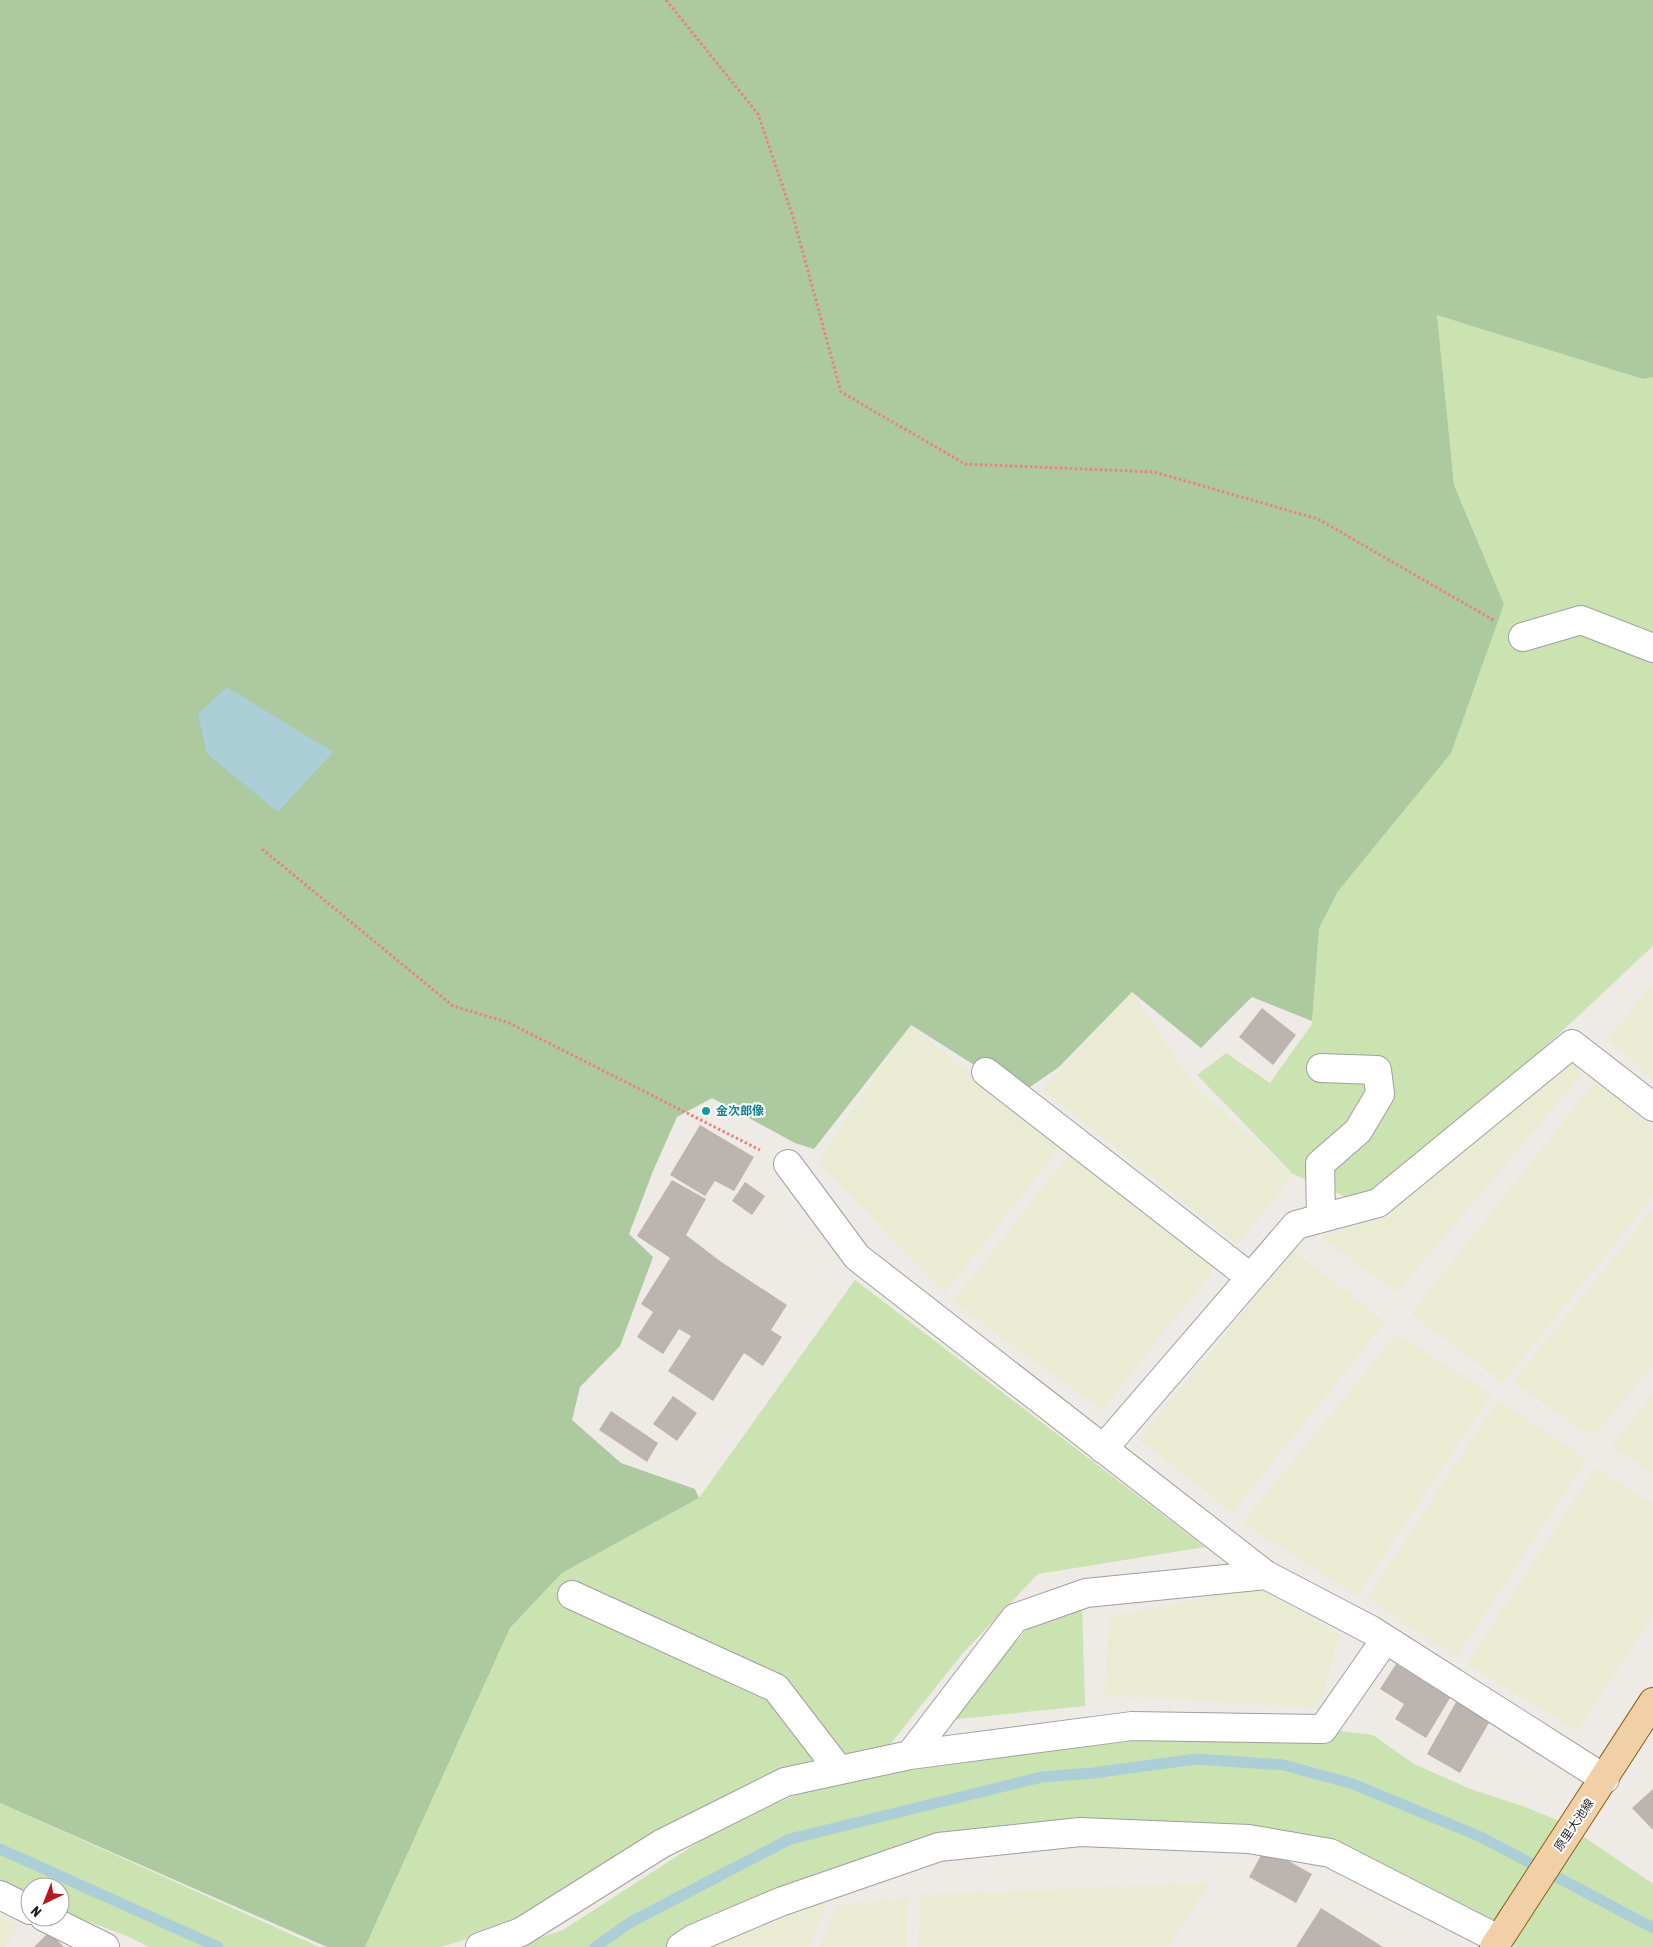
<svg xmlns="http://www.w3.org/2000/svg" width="1653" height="1947" font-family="'Asap Condensed','Noto Sans JP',sans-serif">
<rect width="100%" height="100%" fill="#eeebe6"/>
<path fill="#eaebd3" d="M1653,982V1080L1608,1040Z
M1132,992L1193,1085L1293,1174L1237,1245L1043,1089Z
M910,1025L1060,1147L945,1292L818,1163Z
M1560,1047L1582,1074L1397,1292L1320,1237L1344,1228L1379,1220Z
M1596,1081L1653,1129V1196L1503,1382L1411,1314Z
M1073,1150L1219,1263L1102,1410L953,1302Z
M1653,1210V1365L1593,1437L1513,1382Z
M1294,1251L1385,1322L1232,1512L1139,1439Z
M1397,1334L1491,1394L1357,1596L1243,1523Z
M1653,1394V1473L1612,1447Z
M1498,1400L1587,1459L1456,1657L1367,1598Z
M1596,1468L1653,1505V1614L1577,1731L1467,1664Z
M1257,1587L1339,1635L1319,1708L1104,1695L1109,1617Z
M1209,1883L1168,1947H918L920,1895Z
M804,1893L827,1906L808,1947H698Z
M908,1898L907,1947H819L837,1906Z
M0,1916L18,1926L5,1947H0Z"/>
<path fill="#cbe3b1" d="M1437,315L1529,338L1642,379L1653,377V946L1451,1135L1362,1204L1293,1174L1197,1075L1226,1053L1270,1083L1312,1024L1308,966L1324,907L1504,604L1454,485Z
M855,1280L1205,1547L1038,1574L963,1653L888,1747L546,1904L496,1930L441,1947H365L510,1628L562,1573L699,1498Z
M1082,1603L1085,1706L949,1720L1038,1616Z
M1117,1727L1323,1729L1373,1735L1414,1764L1473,1790L1528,1808L1564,1823L1653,1884V1947H1517L1279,1830L939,1847L691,1947H512L563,1930L725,1825L810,1789Z
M0,1803L38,1820L319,1947H149L127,1936L60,1911V1887H30V1901L0,1890Z"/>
<path fill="#acc99f" d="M0,0H1653V377L1643,379L1437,315L1454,485L1504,604L1451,753L1338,891L1319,928L1312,1021L1252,997L1201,1048L1132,992L1059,1067L1020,1094L911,1025L814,1149L795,1143L712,1098L677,1117L653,1171L629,1234L653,1257L620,1346L580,1387L572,1420L621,1463L695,1489L699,1498L562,1573L510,1628L365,1947H327L0,1803Z"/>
<path fill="#abced7" d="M227,687L333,752L278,812L207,754L198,714Z"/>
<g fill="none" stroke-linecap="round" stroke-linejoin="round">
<path stroke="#abced7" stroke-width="11" d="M0,1849L218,1947
M595,1947L631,1922L790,1839L1042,1777L1093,1773L1196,1759L1284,1765L1353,1784L1481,1837L1653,1928"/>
</g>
<path fill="#bbb4af" d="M1262,1008L1296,1035L1273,1065L1239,1037Z
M700,1125L754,1157L734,1191L715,1181L705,1196L670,1175Z
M672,1180L706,1199L686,1235L720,1261L787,1305L771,1330L782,1337L763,1366L744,1353L713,1401L668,1371L691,1336L679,1329L663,1354L637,1337L653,1312L641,1304L670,1258L637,1236Z
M745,1182L765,1196L752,1215L732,1201Z
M673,1396L697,1413L677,1441L653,1424Z
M611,1411L658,1443L647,1462L599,1430Z
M1396,1664L1450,1698L1426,1738L1395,1719L1404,1704L1380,1689Z
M1456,1702L1490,1721L1460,1773L1427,1754Z
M1653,1789V1830L1632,1808Z
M1265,1848L1312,1874L1296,1903L1249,1877Z
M1321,1908L1383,1947H1296Z
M49,1932L64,1947H34Z"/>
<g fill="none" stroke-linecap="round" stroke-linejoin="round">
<g stroke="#9f9f9f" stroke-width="30">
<path id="minor" d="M1523,637L1581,620L1653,648
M1321,1068L1377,1070L1380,1094L1358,1131L1320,1164L1321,1218
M986,1072L1250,1277
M788,1164L857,1257L1266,1575L1371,1630L1605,1779
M1103,1449L1296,1225L1378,1203L1572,1044L1653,1107
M572,1595L776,1688L839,1770
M910,1755L1132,1726L1323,1729L1385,1640
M0,1895L30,1910
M44,1917L105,1947
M480,1947L521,1932L661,1844L785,1782L910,1755L1015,1618L1086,1593L1266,1575
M681,1947L693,1939L780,1902L939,1847L1080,1832L1249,1839L1330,1853L1498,1939"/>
</g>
<g stroke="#885e11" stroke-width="30">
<path id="major" d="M1494,1947L1653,1702"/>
</g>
<path stroke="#ea847b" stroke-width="3" stroke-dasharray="2.5 2.5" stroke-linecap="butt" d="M666,0L758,114L794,220L841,392L965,464L1154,472L1318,519L1495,621
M262,849L453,1006L507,1022L760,1150"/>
<use href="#minor" stroke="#fff" stroke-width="28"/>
<use href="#major" stroke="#f1d0a8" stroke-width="28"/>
</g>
<circle fill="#0f9aa8" stroke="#fff" stroke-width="2" cx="706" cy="1111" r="5"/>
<g text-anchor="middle" stroke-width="4" stroke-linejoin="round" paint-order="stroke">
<g font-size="12" font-weight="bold" fill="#0d838f" stroke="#fff" text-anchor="start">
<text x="716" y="1115">金次郎像</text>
</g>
<g font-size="12" fill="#1e1e1e" stroke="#fff">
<text transform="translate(1574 1825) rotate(-56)" y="4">原里大池線</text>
</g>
</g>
<g transform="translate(45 1902) rotate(223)"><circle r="24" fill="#ffffff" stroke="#a5a5a5"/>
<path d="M0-4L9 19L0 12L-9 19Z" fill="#b6171a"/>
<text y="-8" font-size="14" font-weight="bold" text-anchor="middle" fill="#1e1e1e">N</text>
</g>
</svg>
